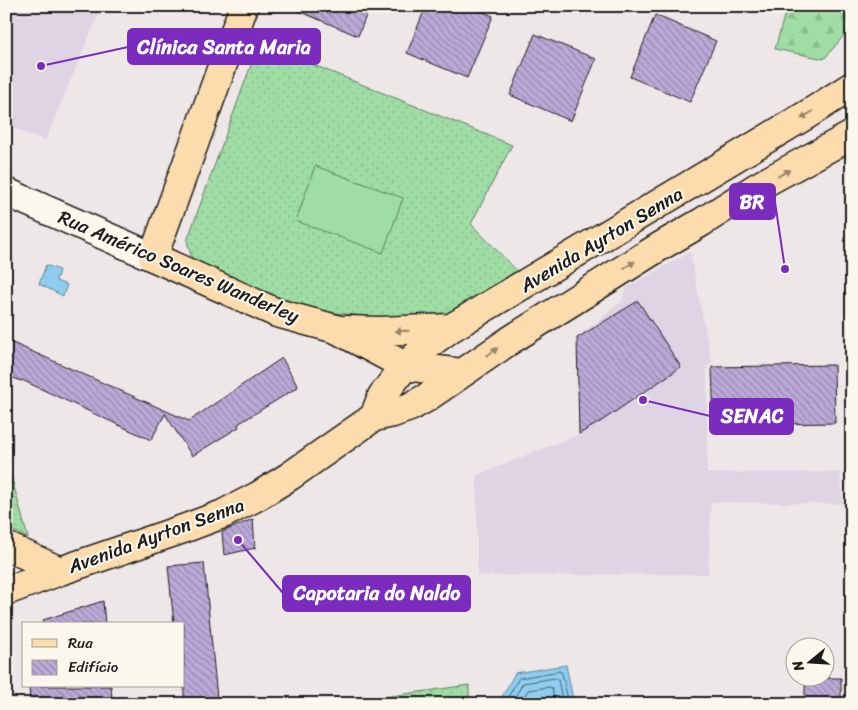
<svg xmlns="http://www.w3.org/2000/svg" width="858" height="710" font-family="Sriracha,sans-serif">
<defs>
<pattern id="grass-dots" width="8" height="8" patternUnits="userSpaceOnUse" patternTransform="scale(1.25)"><rect width="8" height="8" fill="#9fdda5"/><path d="M2 2h.1M6 6h.1" fill="none" stroke="#88bd8d" stroke-width="1.8" stroke-linecap="round"/></pattern>
<pattern id="forest-firs" width="22" height="20" patternUnits="userSpaceOnUse" patternTransform="scale(1.25)"><rect width="22" height="20" fill="#9fdda5"/><path d="M5 1l3.5 6h-7zM16 11l3.5 6h-7z" fill="#88bd8d"/></pattern>
<pattern id="building-back-hatch" width="6" height="6" patternUnits="userSpaceOnUse" patternTransform="scale(1.25)"><rect width="6" height="6" fill="#bba9d8"/><path d="M-1 5l2 2M0 0l6 6M5-1l2 2" fill="none" stroke="#9789ae"/></pattern>
</defs>
<rect width="100%" height="100%" fill="#eee7e8"/>
<filter id="ink" filterUnits="userSpaceOnUse"><feTurbulence type="fractalNoise" baseFrequency=".02" numOctaves="2"/><feDisplacementMap in="SourceGraphic" scale="10" xChannelSelector="R" yChannelSelector="G"/><feConvolveMatrix kernelMatrix="1 2 1 2 8 2 1 2 1" color-interpolation-filters="sRGB"/></filter>
<g filter="url(#ink)">
<path fill="#dfd4e3" d="M6,6H102L45,141L6,125Z
M690,252L712,364L707,366V473L840,472L843,504L711,502L708,574L477,576V475L579,434L577,338L622,301L626,288Z"/>
<path fill="url(#grass-dots)" stroke="#5e7c60" d="M259,43L512,145L471,224L521,275L445,318H386L325,312L287,302L193,263L187,241Z
M6,457L28,538L6,527Z
M469,685V704H334Z"/>
<path fill="url(#forest-firs)" stroke="#5e7c60" d="M787,6H852V26L824,59L775,49Z"/>
<path fill="#9fdda5" stroke="#5e7c60" d="M315,166L403,198L383,253L296,221Z"/>
<path fill="#8ecdef" stroke="#60869b" d="M46,265L59,270L56,281L67,285L63,296L39,284Z
M566,665L574,704H498L515,673Z"/>
<g fill="none" stroke-linecap="round" stroke-linejoin="round">
<path stroke="#4a6370" stroke-width="1" d="M504,704L519,678L560,671L562,673L569,704
M511,704L523,683L555,678L558,680L563,704
M520,704L528,690L549,687L552,688L555,704"/>
</g>
<path fill="url(#building-back-hatch)" stroke="#1c1c1c" d="M287,6H370L358,36Z
M426,6H469L493,16L467,78L407,53Z
M655,15L716,41L690,102L630,77Z
M535,34L596,59L571,121L510,95Z
M638,301L681,367L600,422L579,434L577,338Z
M6,340L189,421L282,358L298,387L238,424L239,427L192,456L165,414L151,440L84,409L22,380L21,381L6,375Z
M834,365L835,423L714,425L712,367Z
M253,519L255,548L224,555L222,532Z
M204,563L217,698L184,700V624H174L168,566Z
M103,601L105,624H44L43,620Z
M805,678H841V704H805Z
M29,686H111L112,699L66,704H30Z"/>
<g fill="none" stroke-linecap="round" stroke-linejoin="round">
<g stroke="#1c1c1c" stroke-width="31">
<path id="minor" d="M6,192L153,257"/>
</g>
<g stroke="#1c1c1c" stroke-width="31">
<path id="major" d="M244,6L153,257L277,313L336,329L405,366L462,373
M345,330L379,331L451,328
M374,417L382,396L405,366L429,344L451,328L808,114L852,86
M6,546L60,571
M6,591L60,571L183,529L223,514L258,496L290,476L374,417L393,413L410,407L426,398L509,341L659,247L702,222L757,187L852,135"/>
</g>
<use href="#minor" stroke="#fbf7ec" stroke-width="28"/>
<use href="#major" stroke="#fcdcac" stroke-width="28"/>
</g>
<defs><path id="oneway-solid" d="M-6-.8H1V-3.2L6.5 0L1 3.2V.8H-6Z" transform="scale(1.25)"/></defs>
<g fill="#97866b">
<use href="#oneway-solid" transform="translate(807 115) rotate(148)"/>
<use href="#oneway-solid" transform="translate(784 173) rotate(-29)"/>
<use href="#oneway-solid" transform="translate(629 265) rotate(-32)"/>
<use href="#oneway-solid" transform="translate(402 331) rotate(178)"/>
<use href="#oneway-solid" transform="translate(492 352) rotate(-35)"/>
</g>
</g>
<g text-anchor="middle" stroke-width="4" stroke-linejoin="round" paint-order="stroke">
<g font-size="19" fill="#1c1c1c" stroke="#fbf7ec">
<text transform="translate(601 239) rotate(-31)" y="7">Avenida Ayrton Senna</text>
<text transform="translate(179 266) rotate(23)" y="7">Rua Américo Soares Wanderley</text>
<text transform="translate(156 535) rotate(-20)" y="7">Avenida Ayrton Senna</text>
</g>
</g>
<path fill="none" stroke="#7b2cbf" stroke-width="2" d="M41 66L128 47M785 269L775 202M643 400L710 416M238 540L283 593"/>
<g fill="#7b2cbf" stroke="#fbf7ec" stroke-width="2">
<circle cx="41" cy="66" r="5"/>
<circle cx="785" cy="269" r="5"/>
<circle cx="643" cy="400" r="5"/>
<circle cx="238" cy="540" r="5"/>
</g>
<g fill="#7b2cbf" stroke="#7b2cbf" stroke-width="2">
<rect x="128" y="29" width="192" height="35" rx="5"/>
<rect x="730" y="184" width="45" height="35" rx="5"/>
<rect x="710" y="399" width="83" height="35" rx="5"/>
<rect x="283" y="576" width="187" height="35" rx="5"/>
</g>
<g font-size="20" text-anchor="middle" font-weight="bold" fill="#fff">
<text x="224" y="54">Clínica Santa Maria</text>
<text x="752" y="209">BR</text>
<text x="752" y="423">SENAC</text>
<text x="377" y="600">Capotaria do Naldo</text>
</g>
<rect width="858" height="710" fill="none" stroke="#fbf7ec" stroke-width="25"/>
<rect x="12" y="12" width="833" height="685" fill="none" stroke="#1c1c1c" stroke-width="2" filter="url(#ink)"/>
<rect x="22" y="622" width="162" height="65" fill="#fbf7ec" stroke="#a29f99"/>
<rect x="32" y="639" width="25" height="8" fill="#fcdcac" stroke="#a29f99"/>
<text x="68" y="648" font-size="15" fill="#1c1c1c">Rua</text>
<rect x="32" y="660" width="25" height="15" fill="url(#building-back-hatch)" stroke="#a29f99"/>
<text x="68" y="672" font-size="15" fill="#1c1c1c">Edifício</text>
<g transform="translate(810 662) rotate(252)"><circle r="24" fill="#fbf7ec" stroke="#a29f99"/>
<path d="M0-4L9 19L0 12L-9 19Z" fill="#1c1c1c"/>
<text y="-8" font-size="14" font-weight="bold" text-anchor="middle" fill="#1c1c1c">N</text>
</g>
</svg>
